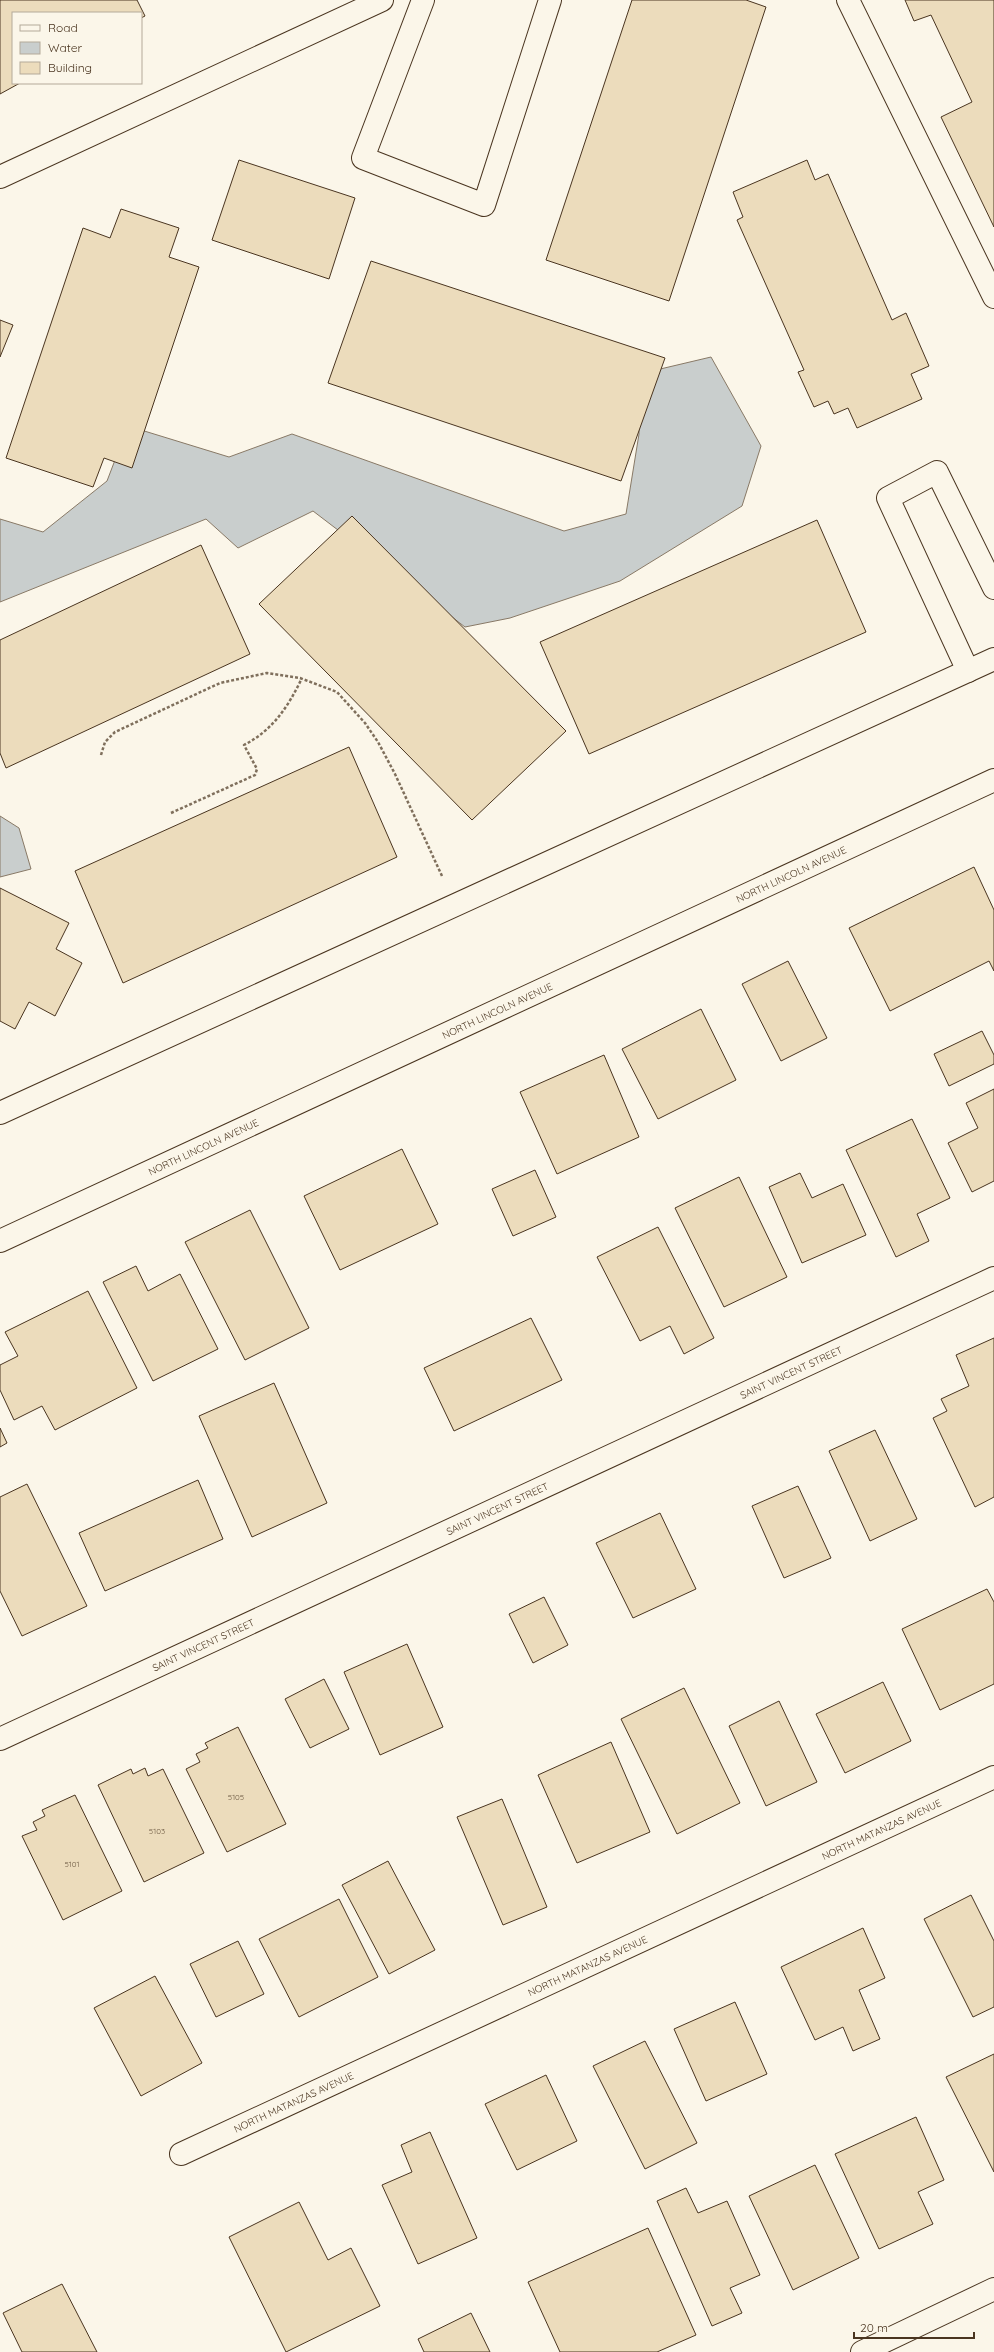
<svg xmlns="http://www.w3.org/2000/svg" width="994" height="2352" font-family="Quicksand,sans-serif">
<rect width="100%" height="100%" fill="#fbf6e9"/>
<path fill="#c9cecd" stroke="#887966" d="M711,357L761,446L742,506L620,581L510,618L465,627L313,511L238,548L206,519L0,602V519L43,532L107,481L128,426L229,457L292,434L564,531L626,514L639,434L638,388L656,370Z
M0,816L19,828L31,869L0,877Z"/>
<path fill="#ecdcbc" stroke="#4a3520" d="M0,0H137L145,16L141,18V13H13V83H20L0,94Z
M632,0H746L766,7L669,301L546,260Z
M905,0H994V227L941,117L972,102L931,15L914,21Z
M239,160L355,198L329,279L212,240Z
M807,160L815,180L828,174L892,320L906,313L929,366L911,374L922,399L857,428L848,408L834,414L828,401L814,407L798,372L804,370L737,220L743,217L733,192Z
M121,209L179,228L169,257L199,267L132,468L104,458L93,487L6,458L83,228L110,238Z
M371,261L665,358L621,481L328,383Z
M0,320L13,325L0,357Z
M352,516L566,731L472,820L259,604Z
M817,520L866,632L589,754L540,642Z
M201,545L250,654L6,768L0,753V640Z
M349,747L397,857L123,983L75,871Z
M974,867L994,910V971L989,961L890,1011L849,928Z
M0,888L69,923L56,949L82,963L55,1016L29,1002L15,1029L0,1021Z
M788,961L827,1038L781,1061L742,984Z
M701,1009L736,1080L658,1119L622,1049Z
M982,1031L994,1055V1064L949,1086L934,1054Z
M604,1055L639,1137L557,1174L520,1092Z
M994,1089V1181L972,1192L948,1143L978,1128L966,1103Z
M912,1119L950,1198L917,1214L929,1241L896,1257L846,1150Z
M402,1149L438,1224L340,1270L304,1196Z
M535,1170L556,1217L513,1236L492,1189Z
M800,1173L812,1198L843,1184L866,1235L802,1263L769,1187Z
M739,1177L787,1277L724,1307L675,1208Z
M250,1210L309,1328L245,1360L185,1242Z
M658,1227L714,1338L684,1354L670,1326L640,1341L597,1257Z
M136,1266L148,1291L180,1274L218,1349L153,1381L103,1282Z
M88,1291L137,1388L55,1430L42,1406L14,1420L0,1390V1365L18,1356L5,1332Z
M531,1318L562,1380L454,1431L424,1368Z
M994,1338V1497L975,1507L933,1418L947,1411L941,1399L969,1386L956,1355Z
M274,1383L327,1503L252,1537L199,1416Z
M0,1428L7,1443L0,1447Z
M875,1430L917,1519L870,1541L829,1451Z
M198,1480L223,1539L105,1591L79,1533Z
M27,1484L87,1606L22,1636L0,1591V1497Z
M798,1486L831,1558L784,1578L752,1506Z
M660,1513L696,1589L633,1618L596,1543Z
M987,1589L994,1602V1684L940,1710L902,1629Z
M544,1597L568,1645L533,1663L509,1614Z
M407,1644L443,1727L380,1755L344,1672Z
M324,1679L349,1729L310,1748L285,1699Z
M883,1682L911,1741L845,1773L816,1714Z
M684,1688L740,1803L677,1834L621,1719Z
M779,1701L817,1782L766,1806L729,1726Z
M238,1727L286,1824L227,1852L186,1769L200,1762L196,1754L208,1748L205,1743Z
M611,1742L650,1832L577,1863L538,1775Z
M145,1768L148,1776L163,1769L204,1853L144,1882L98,1785L131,1769L133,1774Z
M75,1795L122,1891L63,1920L22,1836L37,1830L33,1822L45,1816L42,1810Z
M502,1799L547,1907L503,1925L457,1817Z
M388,1861L435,1950L389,1974L342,1885Z
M971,1895L994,1941V2007L973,2017L924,1919Z
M339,1899L378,1977L299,2017L259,1939Z
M863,1928L885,1978L859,1990L880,2039L853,2051L843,2027L815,2040L781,1967Z
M238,1941L264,1994L216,2017L190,1964Z
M155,1976L202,2063L141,2096L94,2008Z
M735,2002L767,2074L706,2101L674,2029Z
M645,2041L697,2143L645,2169L593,2066Z
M994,2054V2172L946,2077Z
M546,2075L577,2141L517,2170L485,2104Z
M916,2117L944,2180L918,2192L933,2224L879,2249L835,2154Z
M430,2132L477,2238L418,2264L382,2185L412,2172L401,2145Z
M815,2165L859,2258L793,2290L749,2196Z
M686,2188L698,2213L727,2201L760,2275L730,2288L742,2313L712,2326L657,2201Z
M299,2202L328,2260L351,2248L380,2306L286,2352L229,2237Z
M648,2228L696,2335L657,2352H560L528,2282Z
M62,2284L97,2352H22L3,2313Z
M471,2313L490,2352H424L418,2339Z"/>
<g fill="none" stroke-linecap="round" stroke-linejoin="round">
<g stroke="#4a3520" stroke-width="24">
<g id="minor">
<path d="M423,0L363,158L484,205L550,0"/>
<path d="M848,0L994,297"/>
<path d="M0,177L382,0"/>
<path d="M968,671L888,498L937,472L994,588"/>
<path d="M0,1113L994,659"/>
<path id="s1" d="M0,1241L994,780"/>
<path id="s2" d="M0,1739L994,1278"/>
<path id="s3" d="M181,2154L994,1777"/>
<path d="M862,2352L994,2289"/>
</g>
</g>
<path stroke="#7f6f5c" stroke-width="2.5" stroke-dasharray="3 2" stroke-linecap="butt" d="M101,755L105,742L115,732L220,683L267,673L300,678L337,692L365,723L378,742L395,774L442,876
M171,813L255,775L257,769L244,745C273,730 288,707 302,678"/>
<use href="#minor" stroke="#fbf6e9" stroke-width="22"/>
</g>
<g text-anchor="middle" stroke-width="3" stroke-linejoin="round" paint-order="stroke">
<g font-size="8" fill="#725f47">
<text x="236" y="1800">5105</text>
<text x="157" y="1834">5103</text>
<text x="72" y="1867">5101</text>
</g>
<g font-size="10" fill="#4a3520" stroke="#fbf6e9">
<text dy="4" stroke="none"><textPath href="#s1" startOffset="872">NORTH LINCOLN AVENUE</textPath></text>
<text dy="4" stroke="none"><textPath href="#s1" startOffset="548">NORTH LINCOLN AVENUE</textPath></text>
<text dy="4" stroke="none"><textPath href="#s1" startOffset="224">NORTH LINCOLN AVENUE</textPath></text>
<text dy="4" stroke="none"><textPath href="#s2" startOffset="872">SAINT VINCENT STREET</textPath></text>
<text dy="4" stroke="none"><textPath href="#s2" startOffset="548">SAINT VINCENT STREET</textPath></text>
<text dy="4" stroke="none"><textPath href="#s2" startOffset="224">SAINT VINCENT STREET</textPath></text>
<text dy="4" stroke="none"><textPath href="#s3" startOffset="772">NORTH MATANZAS AVENUE</textPath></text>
<text dy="4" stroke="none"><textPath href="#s3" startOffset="448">NORTH MATANZAS AVENUE</textPath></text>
<text dy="4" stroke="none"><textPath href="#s3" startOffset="124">NORTH MATANZAS AVENUE</textPath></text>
</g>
</g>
<rect x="12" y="12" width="130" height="72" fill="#fbf6e9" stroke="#b4a999"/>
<rect x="20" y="25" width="20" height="6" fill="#fbf6e9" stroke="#b4a999"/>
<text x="48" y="32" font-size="12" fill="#4a3520">Road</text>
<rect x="20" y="42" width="20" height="12" fill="#c9cecd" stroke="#b4a999"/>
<text x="48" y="52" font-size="12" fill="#4a3520">Water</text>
<rect x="20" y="62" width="20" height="12" fill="#ecdcbc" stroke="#b4a999"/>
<text x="48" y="72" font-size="12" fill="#4a3520">Building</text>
<path d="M854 2332v6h120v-6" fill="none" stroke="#4a3520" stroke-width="2"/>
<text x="860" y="2332" font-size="12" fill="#4a3520" stroke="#fbf6e9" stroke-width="3" paint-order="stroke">20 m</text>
</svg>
